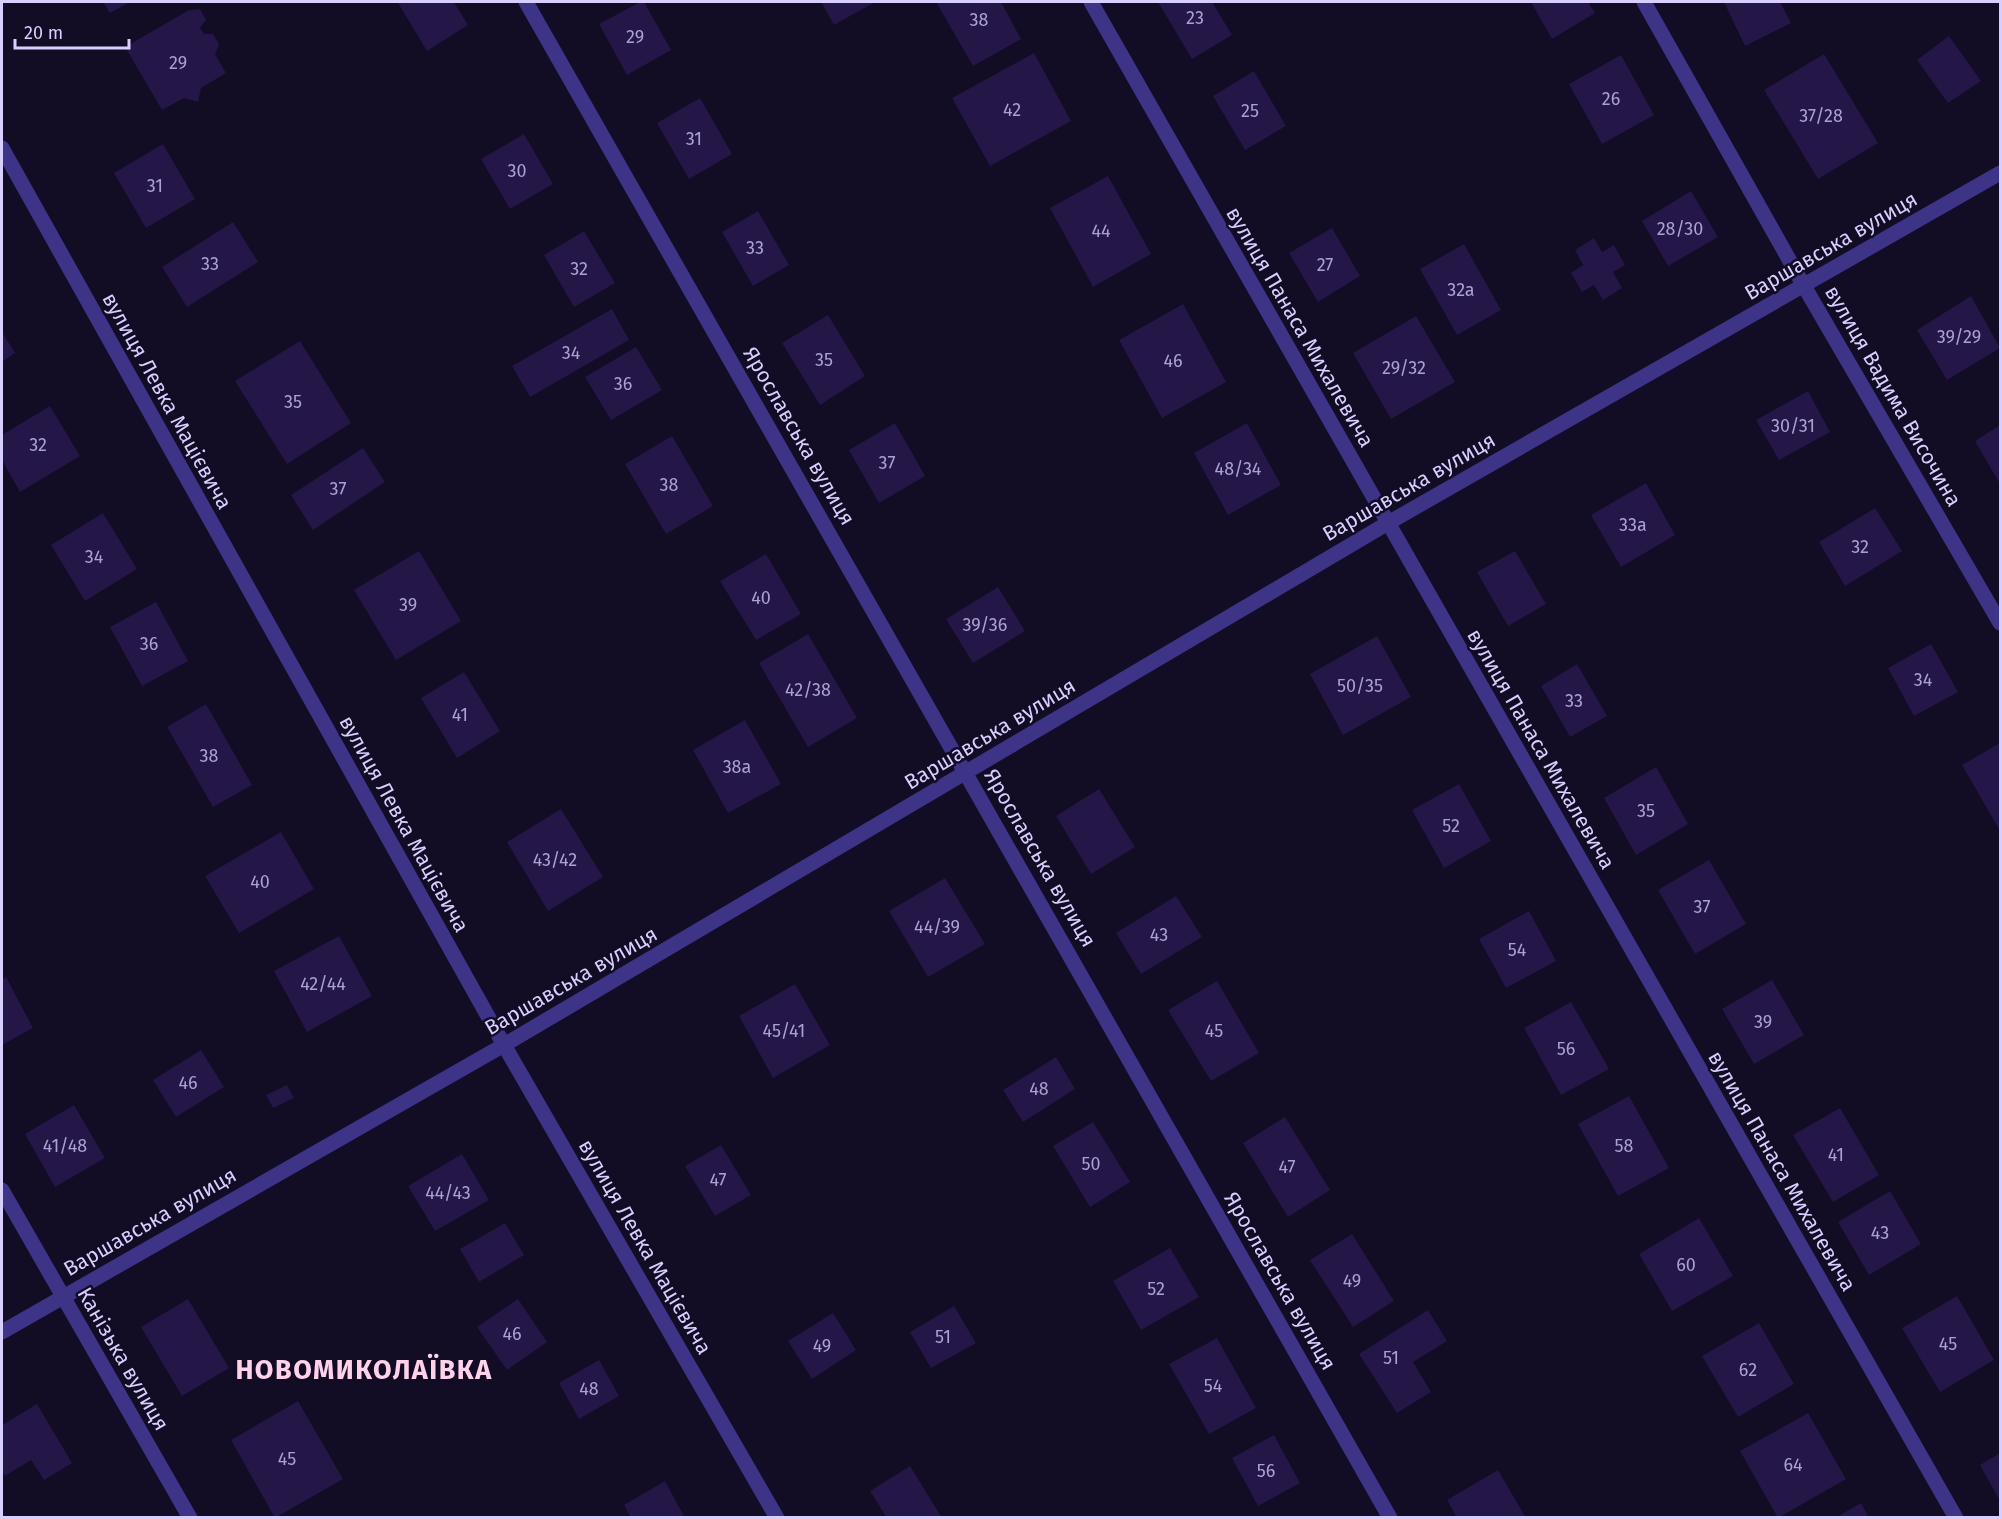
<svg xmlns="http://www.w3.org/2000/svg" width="2002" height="1519" font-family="'Fira Sans',sans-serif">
<rect width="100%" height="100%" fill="#120c24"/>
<path fill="#241647" d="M103,2H130L110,13Z
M400,2H454L468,25L427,51L398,3Z
M640,2H644L671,50L627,75L599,24Z
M821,2H875L834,25Z
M936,2H1001L1021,39L973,66Z
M1158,2H1212L1232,35L1192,59Z
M1531,2H1588L1595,13L1552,39Z
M1724,2H1780L1791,23L1745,46Z
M200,9L206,20L200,28L204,34H213L219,44L215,54L226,73L201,88L198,102L184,98L162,110L125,47L189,10Z
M1949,36L1981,81L1948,103L1917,60Z
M1034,53L1071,121L990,166L952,98Z
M1824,54L1878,143L1818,179L1764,90Z
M1621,55L1654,115L1602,144L1569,84Z
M1254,71L1286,126L1245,150L1213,96Z
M700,98L732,154L689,179L657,123Z
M524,134L553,184L510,209L481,159Z
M163,144L195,199L146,228L114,173Z
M1108,176L1151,254L1093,287L1050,208Z
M1691,191L1718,237L1668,266L1642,221Z
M758,211L789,265L753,286L722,232Z
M233,222L258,262L187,307L162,267Z
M1332,228L1360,276L1318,302L1289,253Z
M584,231L615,283L574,307L544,255Z
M1594,238L1602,252L1614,245L1625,265L1613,272L1622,288L1603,300L1594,285L1582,292L1571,273L1583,265L1575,250Z
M1464,244L1501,310L1457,335L1420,269Z
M1971,296L2000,348L1947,380L1917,330Z
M1183,304L1226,382L1162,418L1119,340Z
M612,309L629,340L530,397L512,366Z
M828,315L865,376L820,405L782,343Z
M1416,316L1455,382L1391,419L1353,353Z
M2,332L15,353L2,362Z
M300,341L351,423L287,464L235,381Z
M636,347L662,390L611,420L585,377Z
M1808,391L1830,432L1779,460L1756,420Z
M50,406L80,456L20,492L2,460V435Z
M895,423L925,476L879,503L849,450Z
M1247,423L1281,485L1228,515L1194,453Z
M2000,425V484L1975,441Z
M672,436L713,506L666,534L625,464Z
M363,448L385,482L313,530L291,495Z
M1646,483L1675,535L1621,567L1591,515Z
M1875,508L1902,551L1845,586L1819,542Z
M103,513L137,569L85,601L51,545Z
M419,551L461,621L396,660L354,590Z
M1515,551L1546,604L1508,626L1477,572Z
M766,554L801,614L756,640L720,581Z
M998,587L1025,631L973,663L946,619Z
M156,602L188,661L142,686L110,627Z
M808,634L857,718L808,747L759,663Z
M1377,636L1411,697L1343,735L1310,674Z
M1931,644L1958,692L1914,716L1888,668Z
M1577,664L1607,716L1570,737L1541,686Z
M464,672L500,731L457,758L421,698Z
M206,704L252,785L213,807L167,727Z
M745,720L781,784L728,813L693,750Z
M2000,743V831L1962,765Z
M1656,767L1688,824L1636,855L1604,798Z
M1459,784L1491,841L1444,868L1412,810Z
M1099,789L1135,847L1091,874L1056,816Z
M561,809L603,877L548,911L507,842Z
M281,832L314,889L239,933L205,876Z
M1709,860L1746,924L1695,954L1658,890Z
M945,878L985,944L928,977L889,911Z
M1176,896L1202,937L1141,974L1116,933Z
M1529,911L1556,961L1506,988L1479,939Z
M339,936L372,996L307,1032L274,971Z
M6,977L33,1028L2,1045V980Z
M1772,980L1804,1035L1754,1064L1722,1009Z
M1217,981L1259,1053L1211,1081L1168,1010Z
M795,984L830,1045L773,1078L739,1016Z
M1571,1002L1609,1069L1561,1095L1524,1028Z
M201,1050L224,1087L176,1117L153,1080Z
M1056,1057L1075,1089L1023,1122L1003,1090Z
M287,1085L294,1098L273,1108L266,1095Z
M1629,1096L1669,1168L1618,1196L1578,1124Z
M74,1105L105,1158L55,1187L25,1134Z
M1840,1108L1879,1175L1833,1202L1793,1135Z
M1285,1117L1330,1190L1288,1217L1243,1143Z
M1093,1122L1130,1182L1090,1207L1053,1146Z
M721,1145L751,1195L715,1216L685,1166Z
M462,1154L489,1200L435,1231L408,1186Z
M1890,1191L1921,1244L1869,1275L1838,1222Z
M1699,1218L1733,1276L1672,1311L1639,1254Z
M505,1223L524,1255L479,1282L460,1249Z
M1352,1234L1394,1301L1353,1327L1310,1260Z
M1170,1248L1199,1297L1141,1330L1113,1281Z
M1957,1296L1994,1360L1940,1392L1902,1328Z
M188,1299L229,1368L182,1396L141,1327Z
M518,1299L547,1342L507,1370L477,1327Z
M954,1306L976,1343L931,1368L910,1332Z
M1428,1310L1447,1341L1413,1362L1431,1392L1397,1413L1359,1354Z
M833,1313L856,1350L812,1379L788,1341Z
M1759,1323L1794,1384L1738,1417L1702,1356Z
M1217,1338L1256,1408L1209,1434L1169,1364Z
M599,1360L619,1396L579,1419L559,1383Z
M298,1401L343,1479L275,1518L231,1440Z
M37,1404L72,1463L44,1480L31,1460L5,1476L2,1471V1425Z
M1808,1413L1846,1479L1778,1518L1740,1451Z
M1274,1435L1300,1483L1258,1506L1232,1458Z
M2000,1453V1501L1980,1465Z
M910,1466L942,1518H887L870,1491Z
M1498,1470L1526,1518H1457L1447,1500Z
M665,1481L685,1518H631L624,1505Z
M1861,1503L1869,1518H1835Z"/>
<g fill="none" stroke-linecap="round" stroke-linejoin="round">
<path stroke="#3d3387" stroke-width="15" d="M526,2L1390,1518
M1091,2L1956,1518
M1644,2L1804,286L2000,623
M2,148L504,1045L777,1518
M2,1190L190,1518"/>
<path stroke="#3d3387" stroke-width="15" d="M2,1332L504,1045L1388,523L2000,173"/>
</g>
<g text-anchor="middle" stroke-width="5" stroke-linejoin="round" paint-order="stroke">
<g font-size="18" fill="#aba1d1">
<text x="1195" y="24">23</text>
<text x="979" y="26">38</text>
<text x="635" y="43">29</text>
<text x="178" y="69">29</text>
<text x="1611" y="105">26</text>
<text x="1012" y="116">42</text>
<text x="1250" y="117">25</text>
<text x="1821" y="122">37/28</text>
<text x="694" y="145">31</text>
<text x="517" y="177">30</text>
<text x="155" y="192">31</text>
<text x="1680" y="235">28/30</text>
<text x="1101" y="237">44</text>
<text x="755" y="254">33</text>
<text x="210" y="270">33</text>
<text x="1325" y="271">27</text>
<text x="579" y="275">32</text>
<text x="1461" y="296">32а</text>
<text x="1959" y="343">39/29</text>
<text x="571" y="359">34</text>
<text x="824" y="366">35</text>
<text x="1173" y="367">46</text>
<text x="1404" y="374">29/32</text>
<text x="623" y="390">36</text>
<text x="293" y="408">35</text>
<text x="1793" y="432">30/31</text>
<text x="38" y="451">32</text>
<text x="887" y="469">37</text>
<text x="1238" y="475">48/34</text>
<text x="669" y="491">38</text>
<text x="338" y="495">37</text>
<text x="1633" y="531">33а</text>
<text x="1860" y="553">32</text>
<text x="94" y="563">34</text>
<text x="761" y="604">40</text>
<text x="408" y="611">39</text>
<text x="985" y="631">39/36</text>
<text x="149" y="650">36</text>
<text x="1923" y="686">34</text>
<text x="1360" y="692">50/35</text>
<text x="808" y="696">42/38</text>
<text x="1574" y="707">33</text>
<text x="460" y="721">41</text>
<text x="209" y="762">38</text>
<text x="737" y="773">38а</text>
<text x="1646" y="817">35</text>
<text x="1451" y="832">52</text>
<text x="555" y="866">43/42</text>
<text x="260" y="888">40</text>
<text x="1702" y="913">37</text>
<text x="937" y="933">44/39</text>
<text x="1159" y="941">43</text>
<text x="1517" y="956">54</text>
<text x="323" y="990">42/44</text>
<text x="1763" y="1028">39</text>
<text x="784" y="1037">45/41</text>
<text x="1214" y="1037">45</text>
<text x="1566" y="1055">56</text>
<text x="188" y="1089">46</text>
<text x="1039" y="1095">48</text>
<text x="65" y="1152">41/48</text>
<text x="1624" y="1152">58</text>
<text x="1836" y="1161">41</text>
<text x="1091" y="1170">50</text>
<text x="1287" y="1173">47</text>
<text x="718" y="1186">47</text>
<text x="448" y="1199">44/43</text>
<text x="1880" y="1239">43</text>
<text x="1686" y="1271">60</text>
<text x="1352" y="1287">49</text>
<text x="1156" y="1295">52</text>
<text x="512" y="1340">46</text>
<text x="943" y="1343">51</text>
<text x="1948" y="1350">45</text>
<text x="822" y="1352">49</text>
<text x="1391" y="1364">51</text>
<text x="1748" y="1376">62</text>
<text x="1213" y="1392">54</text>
<text x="589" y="1395">48</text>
<text x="287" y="1465">45</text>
<text x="1793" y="1471">64</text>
<text x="1266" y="1477">56</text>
</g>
<g font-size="21" fill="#d8cfff" stroke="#120c24">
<text transform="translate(1831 246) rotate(-30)" y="7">Варшавська вулиця</text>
<text transform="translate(1300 327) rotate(60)" y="7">вулиця Панаса Михалевича</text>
<text transform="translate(1893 396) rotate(60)" y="7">вулиця Вадима Височина</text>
<text transform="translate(167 401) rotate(61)" y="7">вулиця Левка Мацієвича</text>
<text transform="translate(799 436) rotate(60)" y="7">Ярославська вулиця</text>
<text transform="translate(1409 487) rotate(-30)" y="7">Варшавська вулиця</text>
<text transform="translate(990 734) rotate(-31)" y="7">Варшавська вулиця</text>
<text transform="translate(1541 749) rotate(60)" y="7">вулиця Панаса Михалевича</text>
<text transform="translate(404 824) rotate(61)" y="7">вулиця Левка Мацієвича</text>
<text transform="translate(1040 858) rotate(60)" y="7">Ярославська вулиця</text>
<text transform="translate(571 981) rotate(-30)" y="7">Варшавська вулиця</text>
<text transform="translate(1782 1171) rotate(60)" y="7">вулиця Панаса Михалевича</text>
<text transform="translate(150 1222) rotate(-30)" y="7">Варшавська вулиця</text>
<text transform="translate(645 1247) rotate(60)" y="7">вулиця Левка Мацієвича</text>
<text transform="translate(1280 1281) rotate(60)" y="7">Ярославська вулиця</text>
<text transform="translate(123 1359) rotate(60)" y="7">Канізька вулиця</text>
</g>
<g font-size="27" font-weight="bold" letter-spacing="1.5" fill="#ffd1ea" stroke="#120c24">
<text x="364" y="1379">НОВОМИКОЛАЇВКА</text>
</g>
</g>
<rect width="2002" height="1519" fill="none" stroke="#d8cfff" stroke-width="6"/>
<path d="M15 39v9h114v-9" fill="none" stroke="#d8cfff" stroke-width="3"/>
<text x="24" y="39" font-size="18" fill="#d8cfff" stroke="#120c24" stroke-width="4.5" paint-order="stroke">20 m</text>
</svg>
